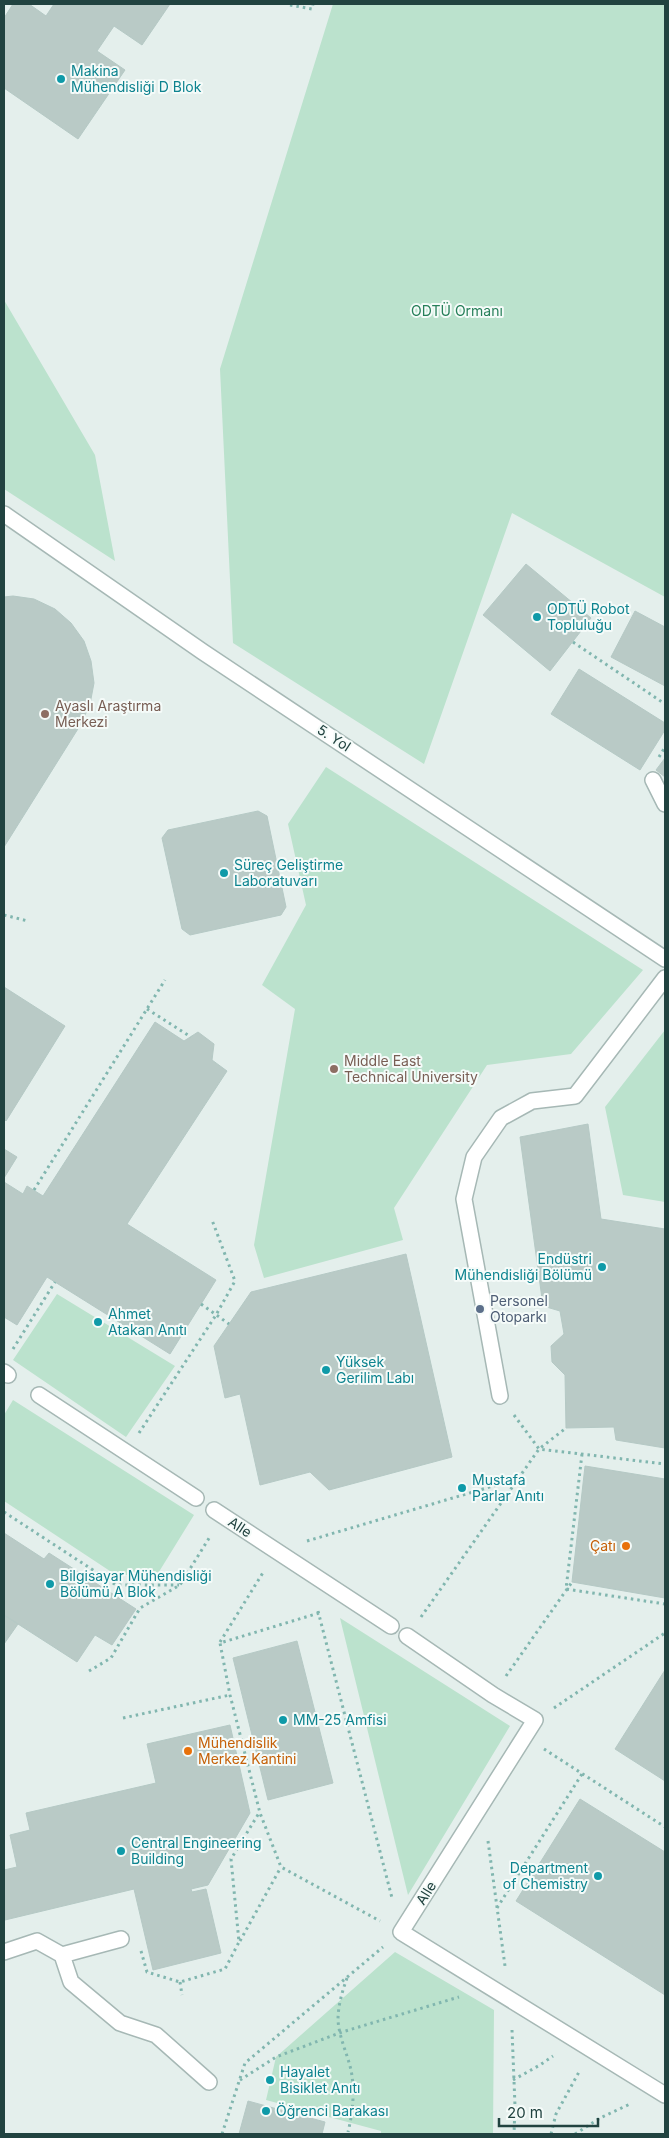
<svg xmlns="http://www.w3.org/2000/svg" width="669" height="2138" font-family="Inter,sans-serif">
<rect width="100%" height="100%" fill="#e4efec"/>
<path fill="#bbe2cd" d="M333,4H665V597L512,513L424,764L233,643L220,369Z
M4,300L95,455L115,561L4,489Z
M326,767L643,970L571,1054L487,1065L394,1208L403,1240L264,1278L254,1245L295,1009L262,985L306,905L288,824Z
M665,1030V1202L623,1195L605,1107Z
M57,1294L175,1366L126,1437L13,1360Z
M13,1400L194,1515L157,1575H116L4,1501V1415Z
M340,1618L510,1726L408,1895Z
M395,1952L494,2010L493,2134H381V2131L266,2100L276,2057Z"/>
<path fill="#b9cac6" stroke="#b5c9c5" d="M13,4H29L46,16L54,4H170L142,45L114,26L97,51L125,70L78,139L4,88V18Z
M526,564L591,618L550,671L483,615Z
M13,596L34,599L55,609L71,623L84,641L91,661L94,683L90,704L81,724L4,847V597Z
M635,611L665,627V686L611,657Z
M579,669L665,723V730L640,770L551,714Z
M665,758V777L656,770Z
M258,811L267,816L286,907L281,915L190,935L182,929L162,838L168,830Z
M4,987L65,1026L6,1121L4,1119Z
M155,1022L184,1041L198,1032L214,1044L212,1060L227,1071L127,1224L216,1280L170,1354L47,1277L17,1325L4,1317V1182L23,1194L27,1186L43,1196Z
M588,1124L601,1219L665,1229V1448L616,1440L614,1427L566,1428L565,1375L552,1362L551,1346L564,1334L560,1311L543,1306L520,1137Z
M4,1149L17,1157L4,1178Z
M406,1254L452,1457L329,1490L310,1472L260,1485L240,1394L225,1398L214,1346L251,1292Z
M585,1466L665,1479V1598L572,1582Z
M4,1533L44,1559L49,1553L136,1609L112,1645L95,1635L77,1662L4,1615Z
M4,1615L18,1624L4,1644Z
M297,1641L333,1783L268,1800L233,1658Z
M665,1670V1781L615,1749Z
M230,1725L250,1813L208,1885L191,1889L192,1892L206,1889L221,1953L153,1970L134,1889L5,1920L4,1870L17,1867L10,1835L30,1830L26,1813L156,1783L147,1744Z
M580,1799L665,1852V1995L516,1901Z
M248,2101L325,2122L322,2134H239Z"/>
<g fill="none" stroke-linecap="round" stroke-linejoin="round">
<g stroke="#a6b8b5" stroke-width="18">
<path id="service" d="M653,780L665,804
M500,1396L464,1199L474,1157L501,1118L532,1101L575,1096L665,978
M4,1952L37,1941L62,1955L71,1982L120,2023L156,2035L209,2082
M62,1955L121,1939"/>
</g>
<g stroke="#a6b8b5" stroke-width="18">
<path id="pedestrian" d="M4,1372L8,1375
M39,1395L196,1498
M214,1510L391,1626
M407,1636L493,1695L535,1720L401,1932L665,2095"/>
</g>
<g stroke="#a6b8b5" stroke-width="18">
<path id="minor" d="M4,514L203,652L665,959"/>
</g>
<path stroke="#81b6af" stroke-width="3" stroke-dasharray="2.5 4" stroke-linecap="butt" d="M290,5L312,9L313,4
M573,642L665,704
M659,757L665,747
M4,915L28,921
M147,1009L191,1037
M34,1190L165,980
M201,1304L229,1324
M13,1349L55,1282
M514,1415L539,1449L665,1464
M139,1433L216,1315L235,1281L212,1220
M582,1454L566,1589L665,1604
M4,1512L116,1585H179
M307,1541L517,1479
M318,1611L392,1898
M319,1613L220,1643L230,1695L260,1813L281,1867L380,1921
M421,1617L539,1449L566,1428
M220,1642L264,1571
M89,1671L111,1658L140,1608L180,1585L211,1535
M506,1676L572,1582
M554,1708L665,1633
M123,1718L230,1695
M544,1749L665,1827
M488,1841L505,1966
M497,1908L582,1774
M240,1941L281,1867
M141,1951L147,1972L180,1982L225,1969L239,1942L231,1859L259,1813
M347,1978C342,1992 338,2006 338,2020C339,2037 347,2053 351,2070C355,2090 353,2112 348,2132
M180,1982L182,1995
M512,2030L515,2106L514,2134
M240,2080L276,2057L342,2032L459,1997
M513,2080L540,2065L553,2056
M222,2134L245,2063L383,1947
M551,2134L556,2114L579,2072
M575,2134L600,2118L630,2104"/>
<use href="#service" stroke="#fff" stroke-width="15"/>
<use href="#pedestrian" stroke="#fff" stroke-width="15"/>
<use href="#minor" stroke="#fff" stroke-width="15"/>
</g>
<g fill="#0f9aa8" stroke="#f5fbf9" stroke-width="2">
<circle cx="61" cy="79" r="5"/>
<circle cx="537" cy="617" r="5"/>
<circle cx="224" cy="873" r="5"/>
<circle cx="602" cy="1267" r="5"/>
<circle cx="98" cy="1322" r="5"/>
<circle cx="326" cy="1370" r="5"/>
<circle cx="462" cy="1488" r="5"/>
<circle cx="50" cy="1584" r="5"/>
<circle cx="283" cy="1720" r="5"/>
<circle cx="121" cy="1851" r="5"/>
<circle cx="598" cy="1876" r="5"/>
<circle cx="270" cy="2080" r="5"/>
<circle cx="266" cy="2111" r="5"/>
</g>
<g fill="#8d6e63" stroke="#f5fbf9" stroke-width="2">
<circle cx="45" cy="714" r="5"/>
<circle cx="334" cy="1069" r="5"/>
</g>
<circle fill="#5c6f8a" stroke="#f5fbf9" stroke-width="2" cx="480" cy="1309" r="5"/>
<g fill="#e8710a" stroke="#f5fbf9" stroke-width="2">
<circle cx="626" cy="1546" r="5"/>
<circle cx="188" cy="1751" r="5"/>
</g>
<g text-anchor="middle" stroke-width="4" stroke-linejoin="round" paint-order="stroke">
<g font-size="14" fill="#0d838f" stroke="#f5fbf9" text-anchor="start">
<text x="71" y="76">Makina<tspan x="71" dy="16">Mühendisliği D Blok</tspan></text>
<text x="547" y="614">ODTÜ Robot<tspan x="547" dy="16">Topluluğu</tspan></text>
<text x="234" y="870">Süreç Geliştirme<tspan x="234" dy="16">Laboratuvarı</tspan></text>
<text x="592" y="1264" text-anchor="end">Endüstri<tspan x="592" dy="16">Mühendisliği Bölümü</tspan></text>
<text x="108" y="1319">Ahmet<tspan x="108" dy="16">Atakan Anıtı</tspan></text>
<text x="336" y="1367">Yüksek<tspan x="336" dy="16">Gerilim Labı</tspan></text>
<text x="472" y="1485">Mustafa<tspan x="472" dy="16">Parlar Anıtı</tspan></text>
<text x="60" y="1581">Bilgisayar Mühendisliği<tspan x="60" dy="16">Bölümü A Blok</tspan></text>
<text x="293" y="1725">MM-25 Amfisi</text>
<text x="131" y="1848">Central Engineering<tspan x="131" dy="16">Building</tspan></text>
<text x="588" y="1873" text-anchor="end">Department<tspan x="588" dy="16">of Chemistry</tspan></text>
<text x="280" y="2077">Hayalet<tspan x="280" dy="16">Bisiklet Anıtı</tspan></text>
<text x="276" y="2116">Öğrenci Barakası</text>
</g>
<g font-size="14" fill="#267f59" stroke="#f5fbf9">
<text x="457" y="316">ODTÜ Ormanı</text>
</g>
<g font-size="14" fill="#785e54" stroke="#f5fbf9" text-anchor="start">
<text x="55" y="711">Ayaslı Araştırma<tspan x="55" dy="16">Merkezi</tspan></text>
<text x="344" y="1066">Middle East<tspan x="344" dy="16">Technical University</tspan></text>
</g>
<g font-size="14" fill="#214340" stroke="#f5fbf9">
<text transform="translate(334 738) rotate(33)" y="5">5. Yol</text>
<text transform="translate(240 1527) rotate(33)" y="5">Alle</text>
<text transform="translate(426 1893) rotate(-58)" y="5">Alle</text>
</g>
<g font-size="14" fill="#4e5e75" stroke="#f5fbf9" text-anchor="start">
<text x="490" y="1306">Personel<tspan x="490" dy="16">Otoparkı</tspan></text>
</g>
<g font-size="14" fill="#c56008" stroke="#f5fbf9" text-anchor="end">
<text x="616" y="1551">Çatı</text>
<text x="198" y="1748" text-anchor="start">Mühendislik<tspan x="198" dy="16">Merkez Kantini</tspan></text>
</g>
</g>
<rect width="669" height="2138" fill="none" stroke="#214340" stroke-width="10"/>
<path d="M499 2118v8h99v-8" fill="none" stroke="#214340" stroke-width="2.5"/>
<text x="507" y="2118" font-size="15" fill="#214340" stroke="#f5fbf9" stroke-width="4" paint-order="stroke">20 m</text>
</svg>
